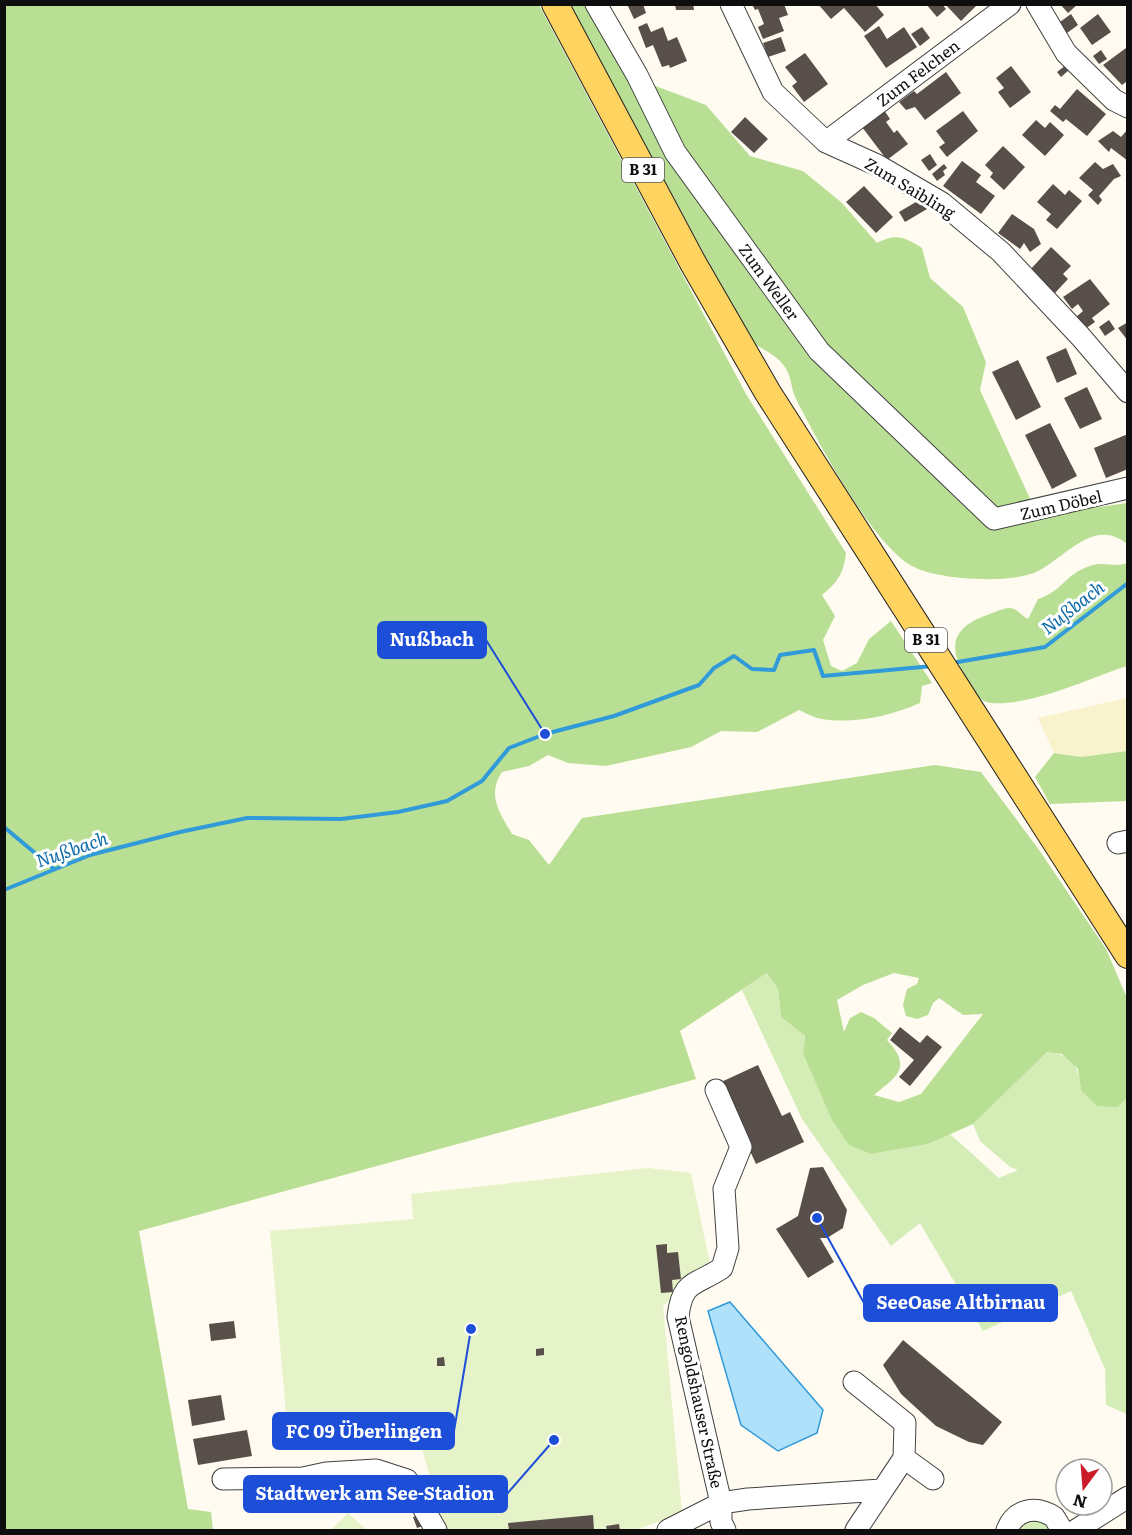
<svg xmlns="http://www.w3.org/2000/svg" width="1132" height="1535" font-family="Literata,serif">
<rect width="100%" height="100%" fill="#fffbf0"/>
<path fill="#f8f3cd" d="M1127,698V751L1081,757L1054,753L1038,718Z"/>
<path fill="#d4edb6" d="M767,973L778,989L781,1017L805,1036L803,1053L871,1154L928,1144L950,1134L999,1178L1018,1170L1010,1167L980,1141L973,1124L1047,1052C1072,1054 1079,1066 1081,1090L1118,1107L1127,1098V1414L1106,1405L1105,1369L1071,1291L983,1331L920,1223L891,1246L802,1119L742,990Z
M1042,1520L1053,1530H1015L1023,1521Z"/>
<path fill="#b8df94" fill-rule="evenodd" d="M5,4L539,5L746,394L846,553C844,573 837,583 822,595L835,616L823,640L831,666L842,671L857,663L869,639L891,621L932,683L922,686L920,703C891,716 854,724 822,719C814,718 806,713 799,710L757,732L721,731L691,747L606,766L568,763L548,755L529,766L502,772C487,795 499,812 512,834L529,840L549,865L582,818L935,765L981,772L1037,847L1106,949L1127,998V1098L1118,1107L1097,1106L1081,1090L1078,1069L1062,1054L1047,1052L973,1124L928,1144L871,1154L849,1145L832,1120L803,1053L805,1036L781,1017L778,989L767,973L680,1031L696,1079L139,1231L188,1509L211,1512L213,1530H5ZM894,973L919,978L917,984L907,989L903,1005L906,1016L917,1019L928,1015L933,1003L939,998L963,1015L983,1014L921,1094L899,1102L874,1095C898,1076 912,1067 887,1040L892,1033L874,1018L861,1012L850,1018L844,1032L837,1000L863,985Z
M570,5H601L645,82L706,105L750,156L803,171L841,202L877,243C896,233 905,237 922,248L930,278L963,307L986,362L980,390L1038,516L1127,503V544C1094,516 1064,559 1036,572C1009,584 940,580 914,567C874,548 818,442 797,401C791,391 792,377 785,367C778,356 763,349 752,343Z
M1127,563V666C1087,679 1033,706 991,703C980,702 976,693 971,685C950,654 945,630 987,615C993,613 1003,608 1009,608C1018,608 1021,616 1028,619L1038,599C1063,591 1065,574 1090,566C1103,561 1115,568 1127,563Z
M1127,751V801L1050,804L1035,777L1054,753L1081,757Z"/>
<path fill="#e6f3c8" d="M648,1168L691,1173L710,1264L663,1306L682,1513L636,1530H444L419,1437L289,1447L270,1231L413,1219L411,1194Z
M348,1513L367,1530H331Z"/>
<path fill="#b0e1fb" stroke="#319ad8" stroke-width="1.5" d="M730,1302L823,1410L817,1433L778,1451L741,1425L708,1311Z"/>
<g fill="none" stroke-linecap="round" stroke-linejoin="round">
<path stroke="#319ad8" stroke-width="4" d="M952,663L1045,647L1128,583
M4,827L54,869
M4,890L90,855L180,832L247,818L341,819L398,812L447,801L482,781L509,748L545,734L614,716L699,685L714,668L734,656L752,669L774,670L780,655L814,650L823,676L933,666"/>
</g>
<path fill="#584f4a" d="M627,4H643L646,13L634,19Z
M675,4H693L694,10H676Z
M752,4H784L788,15L779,18L784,31L763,39L758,27L764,24L758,9L755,10Z
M818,4H875L884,15L865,32L844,8L831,19Z
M926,4H942L946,9L937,17Z
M945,4H978L961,21Z
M1060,4H1078L1068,13Z
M1071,14L1078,25L1067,33L1060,22Z
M1098,14L1111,32L1092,45L1080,28Z
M647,23L651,32L663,27L668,41L677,37L687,61L670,68L669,65L662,67L653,45L646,48L638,27Z
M879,26L887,39L904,27L917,47L886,68L864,36Z
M922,27L930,38L920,46L911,34Z
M781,37L786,51L768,57L763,43Z
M1126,48L1128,84L1126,82L1122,85L1103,65Z
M1101,50L1107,59L1099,64L1093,56Z
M805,53L828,84L804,102L792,86L797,82L785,67Z
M1066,65L1069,70L1061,77L1057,72Z
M1011,66L1031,92L1010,108L998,92L1004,88L996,78Z
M946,72L961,93L925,120L915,107L906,110L899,102L914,91L917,94Z
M1077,89L1106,114L1087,136L1066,119L1063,122L1050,111L1055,105L1060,109Z
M884,110L890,119L886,122L894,133L897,130L908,144L887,160L862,127Z
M963,111L978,131L947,157L939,147L945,143L936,131Z
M745,117L768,139L754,153L731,132Z
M1036,120L1045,128L1050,122L1064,135L1045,156L1022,135Z
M1128,129V161L1111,148L1109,152L1098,141L1113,131L1121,137Z
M1003,146L1025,167L1004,190L990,177L993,173L985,165Z
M930,154L937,165L929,171L921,160Z
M962,161L981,175L976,182L995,196L981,214L943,186Z
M1095,162L1103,169L1113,164L1121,176L1114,179L1099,196L1102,200L1098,205L1088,195L1093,190L1079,178Z
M944,164L947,168L943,171L945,175L937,181L932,174Z
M1053,184L1065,195L1069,190L1082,201L1057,229L1046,220L1051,214L1037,202Z
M864,186L893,217L876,233L846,202Z
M921,199L927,209L905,222L899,212Z
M1012,214L1034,229L1041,244L1030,252L1024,243L1020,249L998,233Z
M1051,247L1071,266L1063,274L1068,279L1055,293L1030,270Z
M1090,279L1110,304L1092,318L1095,322L1085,329L1076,317L1083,311L1078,304L1072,309L1063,297Z
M1109,320L1115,329L1105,336L1099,327Z
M1128,322V341L1118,328Z
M1066,348L1077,374L1057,383L1046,357Z
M1018,360L1041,407L1016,420L992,372Z
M1087,387L1102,419L1080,429L1064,398Z
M1050,423L1077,476L1052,489L1025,435Z
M1128,434V469L1106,478L1094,448Z
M900,1027L920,1043L927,1035L942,1047L910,1086L899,1077L914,1060L890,1040Z
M758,1065L782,1116L790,1112L804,1142L756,1164L719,1083Z
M823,1167L847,1210L843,1228L827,1238H820L834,1262L808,1278L776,1229L798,1216L810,1168Z
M667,1244V1253L678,1252L681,1279L672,1280L673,1292L661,1293L656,1245Z
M234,1321L236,1338L211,1341L209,1324Z
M903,1340L1002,1422L983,1445L969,1442L936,1426L901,1394L883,1365Z
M544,1348V1355L536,1356V1349Z
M444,1357L445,1366H437V1358Z
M221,1395L225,1420L192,1426L188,1400Z
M247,1430L252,1456L198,1465L193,1439Z
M419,1515L423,1526L417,1528L413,1517Z
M593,1515L594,1530H509L508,1523Z
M619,1524L620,1530H607L606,1526Z"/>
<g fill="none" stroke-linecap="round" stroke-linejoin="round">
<g stroke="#414141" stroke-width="23">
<path id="minor" d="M596,4L637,75L675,152L819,351L994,519L1128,488
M731,4L773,92L826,142L877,165L942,203L1001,252L1080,336L1128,392
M1037,4L1066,53L1114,100L1128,107
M826,142L1010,4
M1118,843L1128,841
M716,1090L741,1147L724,1189L728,1248L722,1268C695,1286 682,1280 678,1317L721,1503V1522L725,1530
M854,1382L905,1423L904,1458L856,1530
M904,1458L933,1479
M223,1479L303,1478L326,1473L376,1470L407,1480L436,1530
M668,1530L721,1503L748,1499L881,1490
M1007,1530C1015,1509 1036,1505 1054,1517L1062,1530
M1076,1530L1128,1497"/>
</g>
<g stroke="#1f1f1f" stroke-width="28">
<path id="major" d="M555,4L693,263L768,393L1128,955"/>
</g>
<use href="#minor" stroke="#fff" stroke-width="21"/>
<use href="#major" stroke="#ffd360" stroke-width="26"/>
</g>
<g text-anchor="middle" stroke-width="6" stroke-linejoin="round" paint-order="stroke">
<g fill="#fff" stroke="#565656" stroke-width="1.5">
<rect x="622" y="158" width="42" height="24" rx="4.5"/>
<rect x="905" y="628" width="42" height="24" rx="4.5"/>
</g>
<g font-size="15" font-weight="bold" fill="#0e0e0e">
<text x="643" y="175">B 31</text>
<text x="926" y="645">B 31</text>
</g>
<g font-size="16" fill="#0e0e0e" stroke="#fff">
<text transform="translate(918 73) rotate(-37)" y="6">Zum Felchen</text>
<text transform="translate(910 188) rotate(31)" y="6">Zum Saibling</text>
<text transform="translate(769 282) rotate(54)" y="6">Zum Weller</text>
<text transform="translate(1061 505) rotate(-13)" y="6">Zum Döbel</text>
<text transform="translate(699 1402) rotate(78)" y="6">Rengoldshauser Straße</text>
</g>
<g font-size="18" font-style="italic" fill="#0d6baa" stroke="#fff">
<text transform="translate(1073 608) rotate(-38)" y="6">Nußbach</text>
<text transform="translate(72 850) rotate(-19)" y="6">Nußbach</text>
</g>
</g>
<path fill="none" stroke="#1d4ed8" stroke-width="2" d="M545 734L486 640M817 1218L864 1303M471 1329L454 1431M554 1440L507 1494"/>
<g fill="#1d4ed8" stroke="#fff" stroke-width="2">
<circle cx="545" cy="734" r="6"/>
<circle cx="817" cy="1218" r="6"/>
<circle cx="471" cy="1329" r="6"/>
<circle cx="554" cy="1440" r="6"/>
</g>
<g fill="#1d4ed8" stroke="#1d4ed8" stroke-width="2">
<rect x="378" y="622" width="108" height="36" rx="6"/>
<rect x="864" y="1285" width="193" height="36" rx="6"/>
<rect x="273" y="1413" width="181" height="36" rx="6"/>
<rect x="244" y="1476" width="263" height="36" rx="6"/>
</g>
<g font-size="18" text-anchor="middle" font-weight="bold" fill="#fff">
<text x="432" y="646">Nußbach</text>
<text x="961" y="1309">SeeOase Altbirnau</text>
<text x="364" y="1438">FC 09 Überlingen</text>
<text x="375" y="1500">Stadtwerk am See-Stadion</text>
</g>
<rect width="1132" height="1535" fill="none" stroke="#0e0e0e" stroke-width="12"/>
<g transform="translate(1084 1487) rotate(196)"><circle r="28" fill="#ffffff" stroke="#9f9f9f" stroke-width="1.5"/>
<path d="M0-4.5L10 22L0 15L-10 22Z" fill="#ca1b29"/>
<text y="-9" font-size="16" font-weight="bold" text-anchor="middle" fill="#0e0e0e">N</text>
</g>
</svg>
